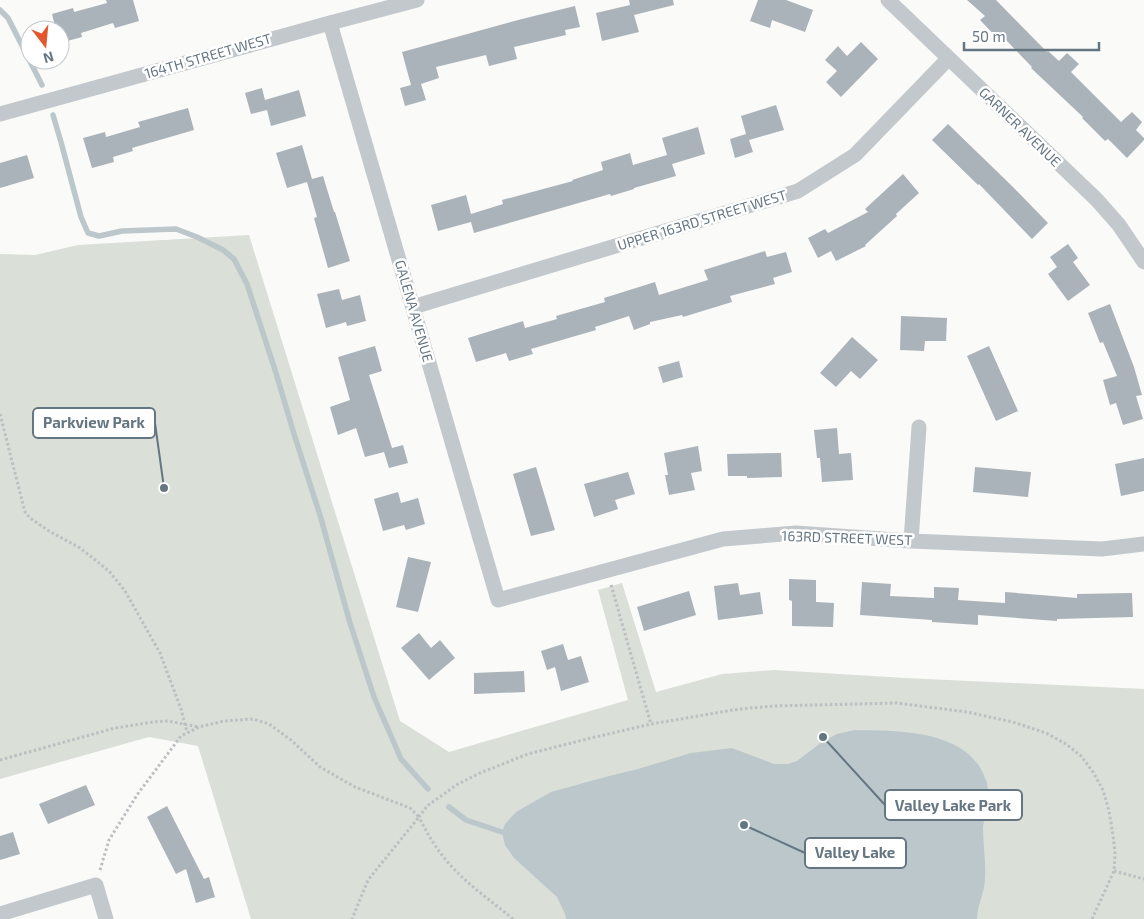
<svg xmlns="http://www.w3.org/2000/svg" width="1144" height="919" font-family="'Exo 2',sans-serif">
<rect width="100%" height="100%" fill="#fafaf8"/>
<path fill="#dadfd7" d="M249,235L400,721L449,752L628,700L598,590L622,583L656,692L722,674L774,670L905,678L1144,689V919H251L198,746L149,737L0,779V254L35,255L78,245Z"/>
<path fill="#bbc7cb" d="M855,730C896,731 962,729 983,773C984,776 986,780 987,783C989,793 989,804 987,814C985,819 983,823 983,828C983,845 986,861 985,878C985,892 977,905 977,919H566L565,914L557,897L514,858L505,845L502,832L505,824L516,812L551,792L609,776L638,769L691,753L732,748L774,764H788L797,761L822,742L837,734Z"/>
<g fill="none" stroke-linecap="round" stroke-linejoin="round">
<path stroke="#bbc7cb" stroke-width="5.5" d="M0,10L8,18L42,85
M53,115L61,142L81,217L88,233L99,236L122,231L176,229L197,237L223,250L234,259L247,284L276,373L294,434L320,515L350,623L374,697L401,759L428,789
M449,807L466,820L502,832"/>
</g>
<path fill="#aab3b9" d="M106,0H133L139,21L115,28L113,23L81,33L82,37L60,43V30H56L52,14L73,8L74,12L107,3Z
M629,0H673L674,5L634,15L639,32L602,41L596,13L630,5Z
M758,0H786L813,10L805,32L772,20L770,28L750,21Z
M967,0H996L1047,52L1048,51L1059,61L1067,53L1079,64L1071,72L1121,122L1132,112L1142,122L1136,130L1144,138V140L1127,158L1108,139L1105,141L1082,118L1083,117L1031,68L1032,67L1006,40L1002,43L980,20L985,16Z
M575,6L580,27L565,30L566,35L514,47L517,59L489,66L486,55L436,67L439,78L421,84L426,100L405,106L400,88L411,85L402,52L522,19Z
M861,42L878,59L841,97L826,82L837,71L825,60L838,46L847,56Z
M262,88L265,100L299,90L306,116L271,126L267,110L251,114L245,93Z
M776,105L784,130L749,140L753,152L735,158L730,139L746,134L741,116Z
M188,108L194,130L132,148L133,151L113,157L114,162L92,168L83,138L105,132L106,137L140,127L138,122Z
M948,124L1012,186L1048,223L1032,239L979,184L978,185L932,140Z
M698,127L705,154L672,164L676,176L634,188V189L611,196L610,194L474,233L471,222L438,231L431,205L466,195L471,214L503,204L502,200L573,181L572,180L603,170L601,162L630,153L633,165L667,155L662,138Z
M302,145L312,179L323,176L334,212H335L350,261L328,268L314,218L317,217L307,182L287,188L276,153Z
M27,155L34,178L0,188V163Z
M903,174L919,193L896,214L897,216L865,245L866,246L836,261L831,251L818,258L808,238L825,229L828,233L868,212L865,209Z
M1068,244L1078,258L1073,262L1090,285L1068,301L1048,274L1057,267L1050,257Z
M765,251L767,257L786,252L792,272L773,278L775,284L730,296L732,302L683,317L682,315L650,322V324L634,330L629,316L595,327L596,330L531,349L533,354L509,361L506,353L476,362L468,338L523,321L525,328L557,319L556,316L605,302L604,298L655,282L659,295L708,280L704,270Z
M339,289L342,300L360,295L366,321L347,326L346,322L326,328L317,294Z
M1110,304L1134,367L1142,395L1136,396L1143,419L1123,425L1116,403L1110,405L1103,380L1117,376L1103,342L1100,343L1088,313Z
M901,316L947,318L946,341H925L924,351L900,350Z
M852,337L878,360L860,379L851,371L836,387L820,373Z
M375,346L382,371L369,375L392,448L403,445L408,463L389,468L384,452L365,457L356,428L338,435L330,407L350,400L338,357Z
M989,346L1018,411L996,421L967,356Z
M679,361L683,377L663,383L658,367Z
M837,428L839,454L851,453L853,480L822,482L820,458H817L814,430Z
M698,446L702,471L691,473L695,490L669,495L665,475H668L664,453Z
M781,453L782,477L747,478V476H728L727,454Z
M1144,458V491L1121,496L1115,464Z
M536,467L555,530L531,536L513,474Z
M975,467L1031,472L1028,497L973,492Z
M628,472L635,494L615,500L618,509L594,517L584,484Z
M398,492L401,503L418,498L425,524L406,530L404,525L383,531L374,499Z
M408,557L431,562L418,612L396,607Z
M789,579L816,580V602L834,603L833,627L792,626V601L789,600Z
M862,582L891,584L890,596L934,598V587L959,588L958,600L1005,603V592L1077,598V594L1132,593L1133,617L1057,619V621L978,615V625L932,622V620L860,615Z
M738,583L740,595L760,592L763,614L718,620L714,586Z
M689,591L696,615L644,631L637,607Z
M419,633L431,648L440,640L455,658L429,680L401,648Z
M563,644L568,660L581,656L589,682L561,691L555,667L547,670L541,651Z
M524,671L525,692L474,694V673Z
M86,785L95,805L48,824L39,804Z
M167,806L204,879L209,877L215,897L196,903L186,869L176,874L147,817Z
M13,832L20,854L0,860V836Z"/>
<g fill="none" stroke-linecap="round" stroke-linejoin="round">
<path stroke="#bbbfc2" stroke-width="3" stroke-dasharray="2.5 2.5" stroke-linecap="butt" d="M0,414L25,512L30,518L49,531L80,548L109,571L125,591L160,653L181,709L187,732
M611,585L651,724
M0,760L115,728L153,722L168,721L198,727
M100,870L109,840L137,795L181,736L199,727L224,721L253,719L269,724L291,740L320,767L355,787L410,808L419,817L368,880L352,919
M1114,871L1144,879
M513,919C490,900 465,883 446,860C435,847 427,833 419,817L427,806L458,784L480,773L528,754L591,738L651,724L739,709L774,706L897,703L967,712L1013,722L1046,733L1066,744L1081,756L1093,772L1103,790L1109,811L1113,835L1115,853L1114,871L1092,919"/>
<path stroke="#c3c8cc" stroke-width="15" d="M888,0L1097,200L1119,225L1144,262
M330,23L498,600L723,539L796,533L911,541L1102,549L1144,544
M0,114L330,23L417,0
M413,307L798,191L855,155L948,59
M911,541L919,427
M0,914L96,885L106,919"/>
</g>
<g text-anchor="middle" stroke-width="5" stroke-linejoin="round" paint-order="stroke">
<g font-size="14" fill="#657683" stroke="#fff">
<text transform="translate(208 56) rotate(-16)" y="5">164TH STREET WEST</text>
<text transform="translate(1020 127) rotate(44)" y="5">GARNER AVENUE</text>
<text transform="translate(702 220) rotate(-17)" y="5">UPPER 163RD STREET WEST</text>
<text transform="translate(414 311) rotate(74)" y="5">GALENA AVENUE</text>
<text transform="translate(847 538) rotate(2)" y="5">163RD STREET WEST</text>
</g>
</g>
<path fill="none" stroke="#657683" stroke-width="2" d="M164 488L155 423M823 737L885 805M744 825L805 853"/>
<g fill="#657683" stroke="#fff" stroke-width="2">
<circle cx="164" cy="488" r="5"/>
<circle cx="823" cy="737" r="5"/>
<circle cx="744" cy="825" r="5"/>
</g>
<g fill="#fff" stroke="#657683" stroke-width="2">
<rect x="33" y="408" width="122" height="30" rx="5"/>
<rect x="885" y="790" width="137" height="30" rx="5"/>
<rect x="805" y="838" width="101" height="30" rx="5"/>
</g>
<g font-size="15" text-anchor="middle" font-weight="bold" fill="#657683">
<text x="94" y="428">Parkview Park</text>
<text x="953" y="811">Valley Lake Park</text>
<text x="855" y="858">Valley Lake</text>
</g>
<g transform="translate(45 45) rotate(164)"><circle r="24" fill="#ffffff" stroke="#c1c8cd"/>
<path d="M0-4L9 19L0 12L-9 19Z" fill="#e4572e"/>
<text y="-8" font-size="14" font-weight="bold" text-anchor="middle" fill="#657683">N</text>
</g>
<path d="M964 42v8h135v-8" fill="none" stroke="#657683" stroke-width="2.5"/>
<text x="972" y="42" font-size="15" fill="#657683" stroke="#ffffff" stroke-width="4" paint-order="stroke">50 m</text>
</svg>
